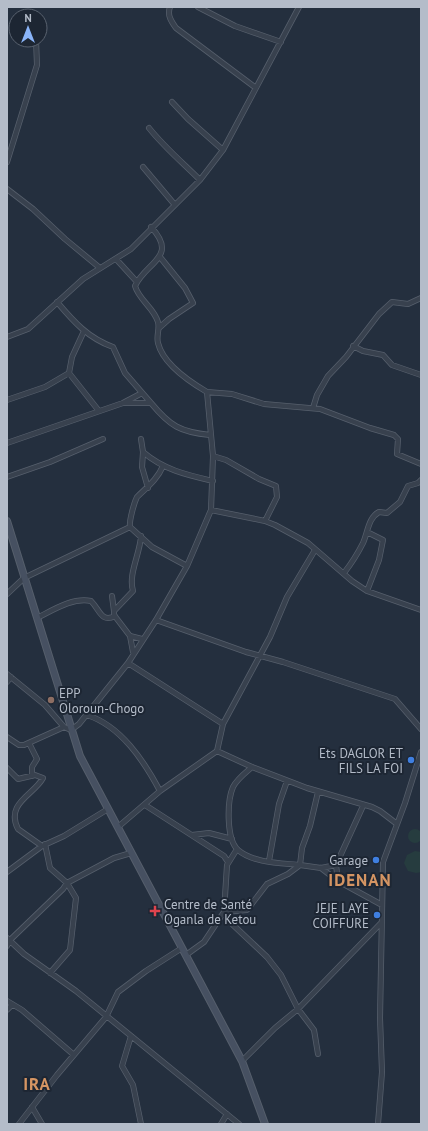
<svg xmlns="http://www.w3.org/2000/svg" width="428" height="1131" font-family="'PT Sans',sans-serif">
<rect width="100%" height="100%" fill="#242f3e"/>
<path fill="#263c3f" d="M408 836a7 7 0 1 1 14 0a7 7 0 1 1-14 0Z
M415,851L421,852V872L416,873L408,871L404,863L407,855Z"/>
<g fill="none" stroke-linecap="round" stroke-linejoin="round">
<g stroke="#565f6c" stroke-width="6">
<path id="street" d="M170,7C167,15 171,21 176,28L256,88
M198,7L235,26L281,42
M172,102L188,119L223,150
M149,128C164,147 183,163 200,180
M7,162L37,65L36,40
M143,167L175,205
M7,189L33,209L65,239L100,268
M116,259L137,282
M57,302C74,322 88,338 113,347L125,373L151,403
M159,328L169,319L193,303L185,288L160,257
M7,337L28,329L83,279L131,249L200,180L223,150L299,7
M353,346L363,351L383,355L392,365L421,375
M69,373L99,411
M207,392L232,394L264,404L320,409L370,428L394,435L398,439L397,454L421,464
M7,400L45,387L69,373L72,357L84,331
M123,403L142,393
M313,408L317,395L328,376L346,357L379,314L392,302L408,304L421,298
M141,439L143,452C164,470 187,475 213,481
M7,443L123,403H151C170,426 180,432 210,435
M143,452L142,467L148,488
M213,456L226,460L259,479L276,486L277,497L265,521
M163,466C157,480 147,487 137,497C134,503 129,521 130,527L152,547L187,566
M7,477L50,462L103,439
M211,510L265,521L275,525L308,543L352,581L367,591L421,610
M367,532L383,540L379,560L367,591
M141,536C140,554 128,574 133,591L114,611V615L130,636L142,639
M344,573C351,564 358,553 363,543C368,532 368,518 379,512L387,513L400,502L408,486L418,483L421,480
M7,594L24,578L130,527
M112,596L114,611
M37,618C53,610 73,597 91,601C100,610 101,623 115,616
M156,620L246,652L283,662L395,699L421,729
M130,636L133,652
M128,663L223,724
M7,674L45,705L64,727L71,730L79,724L128,663L156,620L187,566L211,510L213,456L207,392C190,382 163,364 158,343C156,336 160,329 158,322C154,308 139,300 135,286C146,262 179,257 151,227
M7,682L11,677
M87,715C121,726 144,761 160,791
M7,737L19,745H24L64,727
M29,743L37,759L32,767V776
M217,751L252,767L307,788L372,807L380,811L397,824
M252,767C245,773 237,779 233,787C227,801 226,839 238,850C253,863 281,863 300,865L302,848L310,826L318,792
M7,768L18,779L35,775L43,778C34,795 5,803 18,829L42,846
M145,805L224,856L228,862
M118,827L160,791L217,751L223,724L270,637L287,597L315,550
M192,835L209,833L232,839
M45,844L50,868L67,883L76,898L70,950L50,973
M237,849L227,865L224,912L231,923L267,957L281,975L298,1009L314,1030L318,1054
M269,861L279,804L287,781
M321,868L338,881L382,905
M7,872L42,846L64,836L108,809
M338,881L336,865L363,806
M7,938L24,954L76,991L239,1124
M7,946L10,940L63,889L67,883L114,858L131,853
M186,955L204,942L224,912L247,910L267,884L288,874L300,865L321,868L336,865
M7,1001L22,1010L74,1055
M7,1010L12,1005
M131,1036L122,1066L133,1085L141,1124
M242,1061L275,1028L298,1009L381,923
M32,1107L42,1124
M19,1124L57,1075L106,1017L118,992L146,971L182,948
M221,1124L227,1114
M378,1124L382,1072L380,1018L383,862L405,803L421,752"/>
</g>
<g stroke="#565f6c" stroke-width="8">
<path id="secondary" d="M7,521L80,756L242,1061L265,1124"/>
</g>
<use href="#street" stroke="#38414e" stroke-width="4.5"/>
<use href="#secondary" stroke="#465061" stroke-width="6"/>
</g>
<circle fill="#8d6e63" stroke="#1d2633" stroke-width="1.5" cx="51" cy="700" r="4"/>
<g fill="#3f7fe0" stroke="#1d2633" stroke-width="1.5">
<circle cx="411" cy="760" r="4"/>
<circle cx="376" cy="860" r="4"/>
<circle cx="377" cy="915" r="4"/>
</g>
<path fill="#e0444e" stroke="#1d2633" stroke-width="1.5" d="M153 905h4v4h4v4h-4v4h-4v-4h-4v-4h4z"/>
<g text-anchor="middle" stroke-width="4" stroke-linejoin="round" paint-order="stroke">
<g font-size="13" fill="#b4bcc9" stroke="#1d2633" text-anchor="end">
<text x="59" y="698" text-anchor="start">EPP<tspan x="59" dy="15">Oloroun-Chogo</tspan></text>
<text x="403" y="758">Ets DAGLOR ET<tspan x="403" dy="15">FILS LA FOI</tspan></text>
<text x="368" y="865">Garage</text>
<text x="164" y="909" text-anchor="start">Centre de Santé<tspan x="164" dy="15">Oganla de Ketou</tspan></text>
<text x="369" y="913">JEJE LAYE<tspan x="369" dy="15">COIFFURE</tspan></text>
</g>
<g font-size="17" font-weight="bold" letter-spacing="1" fill="#d59563" stroke="#1d2633">
<text x="360" y="886">IDENAN</text>
<text x="37" y="1090">IRA</text>
</g>
</g>
<rect width="428" height="1131" fill="none" stroke="#b4bcc9" stroke-width="16"/>
<g transform="translate(28 28)"><circle r="19" fill="#1d2633" stroke="#59626f"/>
<path d="M0-3L7 15L0 10L-7 15Z" fill="#8ab4f8"/>
<text y="-6" font-size="11" font-weight="bold" text-anchor="middle" fill="#b4bcc9">N</text>
</g>
</svg>
